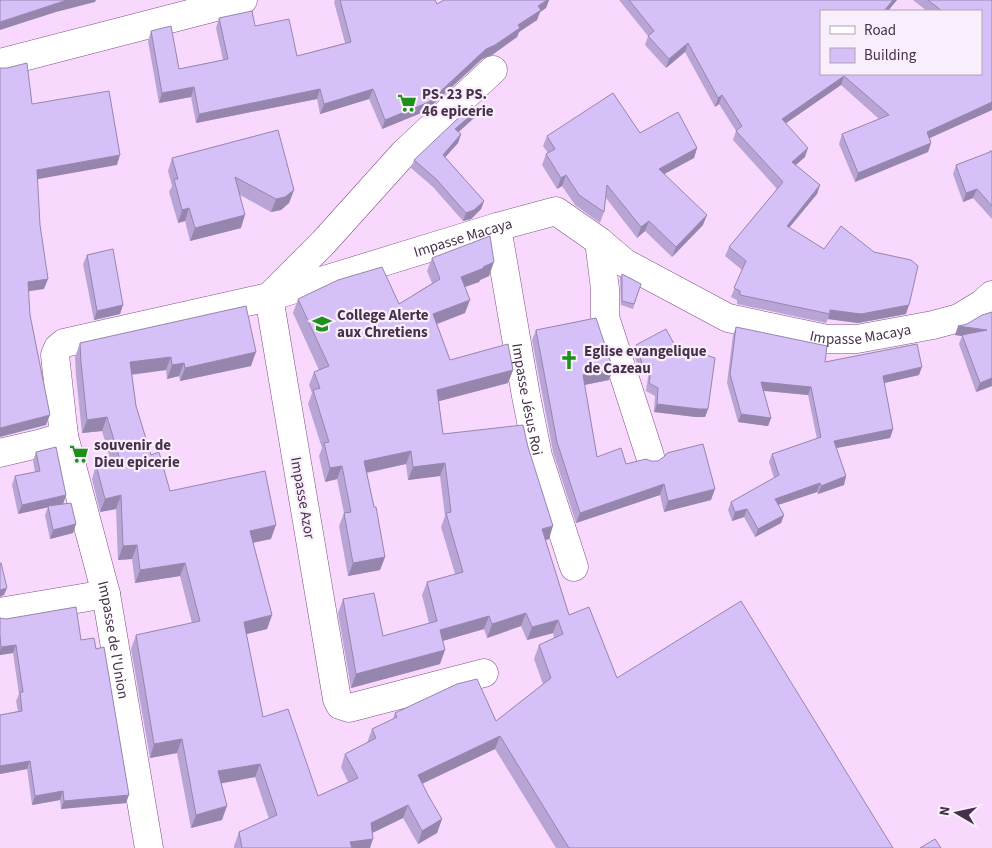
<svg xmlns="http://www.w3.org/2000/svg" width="992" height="848" font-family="'Source Sans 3',sans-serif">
<rect width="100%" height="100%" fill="#f9d8fd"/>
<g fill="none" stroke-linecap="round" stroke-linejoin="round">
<g stroke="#805087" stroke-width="29">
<g id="street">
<path d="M0,63L243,0"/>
<path id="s1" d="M497,227L526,396L538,456L574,567"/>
<path d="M599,241L605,289V317L650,456"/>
<path id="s2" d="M64,436L106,594L149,848"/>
<path id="s3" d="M0,453L42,443L64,436L55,355L58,348L64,343L269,297L497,227L556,211L599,241L625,263L728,318L827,339H857L933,325L959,318L982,304L992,295"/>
<path d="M0,612L106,594"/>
<path d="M484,673L349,708L340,705L337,699L269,297L323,243L404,153L493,70"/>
</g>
</g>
<use href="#street" stroke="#fff" stroke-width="28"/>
</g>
<path fill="#b8a5d5" d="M335,0H435L437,4L444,0H549L546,8L540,12L537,20L519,32L517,37L492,55L482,59L426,111L382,129L369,99L320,114L317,99L196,123L191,97L159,103L148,41L151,31L179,69L223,60L216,28L219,18L255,26L297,56L345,43L334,2Z
M619,0H897L821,74H981V11H927L913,0H992V110L930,138L931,143L928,152L855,182L839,144L842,134L879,119L841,85L786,123L805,157L795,165L820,185L817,194L789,228L906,314L858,323L828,319L826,323L737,304V300L731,297L742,270L725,256L729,247L777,189L733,140L736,131L719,104L715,107L685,52L666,68L645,45L648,36Z
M477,110L474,118L458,132L461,134L458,143L445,157L484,201L481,209L471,219L463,221L433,187L411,168L414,160Z
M640,133L697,148L694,158L664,174L703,225L672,257L645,231L637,238L606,198L604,212L600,223L575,205L562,186L557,189L542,165L546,154L548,153L543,146L547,136Z
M990,151H992V219L973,198L963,202L953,174L956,165L989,153Z
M172,158L294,190L289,203L281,210L271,212L240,195L241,228L190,241L185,221L178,223L169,192L172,186L168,171Z
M87,255L123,305L120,314L94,320L83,264Z
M432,258L489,276L480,280L479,282L465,287V313L437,324L450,360L513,370L508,383L439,401L443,434L549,539L545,540L569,615L617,678L893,848H556L495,749L422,784L428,795L442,819L437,833L418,844L403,818L372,833L370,848H234V846L239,832L269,819L255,777L221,783L222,820L191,828L177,753L150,758L131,649L136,635L192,623L180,576L135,583L132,559L118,560L116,509L100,512L92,479L96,465L111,462L102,431L82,433L76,376L75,357L80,343L251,366L180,381L179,376L167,379L166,370L132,375L136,406L151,455L170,491L271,539L253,543L272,615L267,629L246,634L263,717L318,796L348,782L341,767L345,754L367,743L372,729L393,719L395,713L496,721L543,684L534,659L539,645L554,638L553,633L527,640L521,626L487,638L484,629L443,641L440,664L351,688L338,613L343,599L383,636L429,623L422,595L427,582L455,574L441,527L445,516L440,476L408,480L406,464L367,473L385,557L380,570L348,576L339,526L344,513L337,479L325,482L319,456L322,448L308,404L312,393L309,385L314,372L319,370L293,313L298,299L399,304L432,283L427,271Z
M622,274L641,284L633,309L621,305L620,278Z
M992,312V386L976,392L959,344L962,336L955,335L967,324Z
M736,327L825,362L919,375L884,383L893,429L890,438L836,448L846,476L844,485L818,494L817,492L778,505L784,515L781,523L755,537L744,517L732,521L728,510L731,502L774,478L769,462L772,454L817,439L808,395L763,391L771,418L768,426L738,422L727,383L733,335Z
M536,330L613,369L609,380L584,385L597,457L626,464L711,500L664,512L660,495L576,523L553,452L532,340Z
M636,345L708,409L705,417H696L654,412L655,396L646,391L649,371L640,373L633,352Z
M36,452L66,495L63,504L76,524L73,533L50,539L45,515L48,507L18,514L12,485L15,476L35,472L33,461Z
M0,618L81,640L96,649L126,803L61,809L60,800L32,805L27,769L0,774V715L18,711L16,701L19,694L13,653L0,655Z"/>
<path fill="#9686ae" d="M67,0H96L95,2L56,12L0,30V22Z
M547,0H549L546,8L540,12L537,20L519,32L517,37L492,55L482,59L426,111L382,129L385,120L518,25L538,6Z
M893,0H897L888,11H884Z
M688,43L685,52L666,68L669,59Z
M844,76L841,85L779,128L782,119Z
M194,87L191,97L159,103L162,93Z
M320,89L317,99L196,123L199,114Z
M373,89L369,99L320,114L324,104Z
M722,95L719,104L715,107L718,98Z
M992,102V110L923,141L927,132Z
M477,110L474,118L452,138L455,129Z
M461,134L458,143L440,163L443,155Z
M931,143L928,152L855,182L858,173Z
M697,148L694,158L655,179L659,169Z
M808,148L805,157L789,171L792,162Z
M120,155L117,165L33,180L37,170Z
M566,175L562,186L557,189L561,178Z
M820,185L817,194L783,235L787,226Z
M977,189L973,198L963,202L966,193Z
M294,190L289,203L281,210L271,212L276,199Z
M484,201L481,209L471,219L463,221L466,213Z
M189,208L185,221L178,223L182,210Z
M245,215L241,228L190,241L195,228Z
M707,215L703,225L672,257L676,247Z
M649,221L645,231L637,238L641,227Z
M494,262L489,276L480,280L479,282L456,290L461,277Z
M48,279L44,289L24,292L28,282Z
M470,300L465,313L429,327L433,314Z
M123,305L120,314L94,320L97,311Z
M909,305L906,314L858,323L828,319L830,310Z
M958,326L987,330L962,335V336L955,335Z
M256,352L251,366L180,381L185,368Z
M171,357L166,370L126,375L130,362Z
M184,363L179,376L167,379L172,365Z
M652,364L649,371L640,373L643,366Z
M922,367L919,375L880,384L883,376Z
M613,369L609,380L579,386L583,375Z
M513,370L508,383L432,403L437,390Z
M992,378V386L976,392L980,383Z
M761,382L811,387L808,395L758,390Z
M657,404L708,409L705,417H696L654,412Z
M741,414L771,418L768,426L738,422Z
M50,415L46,425L0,437V428Z
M107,417L102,431L82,433L87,420Z
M893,429L890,438L831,449L834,441Z
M411,451L406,464L359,474L364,461Z
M445,463L440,476L408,480L413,467Z
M342,466L337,479L325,482L330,468Z
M846,476L844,485L818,494L821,486Z
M820,483L817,492L772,507L775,499Z
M664,484L660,495L576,523L580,513Z
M715,489L711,500L664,512L668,501Z
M66,495L63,504L18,514L22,505Z
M121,495L116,509L100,512L105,499Z
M747,509L744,517L732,521L735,512Z
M784,515L781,523L755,537L758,529Z
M76,524L73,533L50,539L53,530Z
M276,525L271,539L245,544L250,531Z
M553,526L549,539L537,543L542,529Z
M137,545L132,559L118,560L123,546Z
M385,557L380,570L348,576L353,563Z
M185,563L180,576L135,583L140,570Z
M7,588L4,595L0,597V590Z
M526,613L521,626L487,638L492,624Z
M272,615L267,629L239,636L244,622Z
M489,616L484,629L435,643L440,630Z
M558,620L553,633L527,640L532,627Z
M16,645L13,653L0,655V651L1,647Z
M445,650L440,664L351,688L356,674Z
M500,736L495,749L413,788L418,775Z
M182,739L177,753L150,758L154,744Z
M30,761L27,769L0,774V766Z
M260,764L255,777L213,785L218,771Z
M63,791L60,800L32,805L35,796Z
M129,795L126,803L61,809L64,801Z
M408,805L403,818L366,836L371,823Z
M227,806L222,820L191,828L196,815Z
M442,819L437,833L418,844L422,831Z
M373,839L370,848H348L350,842Z"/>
<path fill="#d6c0f8" stroke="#9686ae" d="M0,0H67L0,22Z
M340,0H435L437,4L444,0H547L538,6L541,10L518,25L520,28L495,45L486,49L429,102L385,120L373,89L324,104L320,89L199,114L194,87L162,93L151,31L171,26L179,69L228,59L219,18L252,11L255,26L289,19L297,56L351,42Z
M629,0H893L884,11H821V74H981V11H942L928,0H992V102L927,132L931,143L858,173L842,134L889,115L844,76L782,119L808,148L792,162L820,185L787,226L824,249L841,226L874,252L911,260L918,266L909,305L861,314L830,310V314L740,295V291L734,288L746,261L729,247L783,182L736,131L742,126L722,95L718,98L688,43L669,59L648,36L654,31Z
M27,63L32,104L109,91L120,155L37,170L40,225L48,279L28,282L30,315L50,415L0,428V68H7Z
M613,93L640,133L678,112L697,148L659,169L707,215L676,247L649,221L641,227L607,185L604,212L579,195L566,175L561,178L546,154L555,149L547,136Z
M472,105L477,110L455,129L461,134L443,155L484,201L474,210L466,213L436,179L414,160Z
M278,130L294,190L285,197L276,199L235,177L245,215L195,228L189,208L182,210L174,179H178L172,158Z
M990,151H992V206L977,189L966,193L956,165L990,152Z
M490,236L494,262L483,267L484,268L461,277L470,300L433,314L450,360L508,344L513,370L437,390L443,434L523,425L528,447L553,526L542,529L569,615L589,607L617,678L741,601L893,848H569L500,736L418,775L428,795L442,819L422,831L408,805L371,823L373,839L350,842L352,848H242L239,832L277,815L260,764L218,771L227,806L196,815L182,739L154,744L136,635L200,621L185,563L140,570L137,545L123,546L121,495L105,499L96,465L120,460L107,417L87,420L81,363L80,343L246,306L256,352L185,368L184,363L172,365L171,357L130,362L136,406L151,455L159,452L170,491L265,471L276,525L250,531L272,615L244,622L263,717L288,709L318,796L358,778L345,754L376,738L372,729L397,717L395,713L457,684L477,679L496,721L551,678L539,645L563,634L558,620L532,627L526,613L492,624L489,616L440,630L445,650L356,674L343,599L374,593L383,636L437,621L427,582L463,572L446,513L451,512L445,463L413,467L411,451L364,461L374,507H376L385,557L353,563L344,513L351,512L342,466L330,468L324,443L329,442L313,390L320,388L314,372L329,366L298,299L338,280L382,267L399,304L440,279L432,258Z
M113,249L123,305L97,311L87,255Z
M622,274L641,284L634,304L622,301Z
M992,312V378L980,383L962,335L987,330L958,326L967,324L982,315Z
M596,318L613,369L583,375L597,457L621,448L626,464L646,459L651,461H658L665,456L667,453L703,444L715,489L668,501L664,484L580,513L557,442L536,330Z
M736,327L827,346L825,362L917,344L922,367L883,376L893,429L834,441L846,476L821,486L820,483L775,499L784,515L758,529L747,509L735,512L731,502L779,475L772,454L821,437L811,387L761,382L771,418L741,414L730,374Z
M666,329L674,344L715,358L708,409H699L657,404L658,388L649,383L652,364L643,366L636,345Z
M56,447L66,495L22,505L15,476L40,471L36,452Z
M71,503L76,524L53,530L48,506Z
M0,563H1L7,588L0,590Z
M76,607L81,640L94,638L96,649L104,647L129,795L64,801L63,791L35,796L30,761L0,766V715L22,711L20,692H23L16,645L1,647L0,635V618L6,619Z
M935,839L941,848H920Z"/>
<defs>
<g id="supermarket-bare" transform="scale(1.5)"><path d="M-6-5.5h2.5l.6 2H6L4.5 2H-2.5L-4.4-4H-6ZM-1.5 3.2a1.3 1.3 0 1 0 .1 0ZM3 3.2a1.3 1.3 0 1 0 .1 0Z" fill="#1e911c" stroke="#f9eefb" stroke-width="2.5" paint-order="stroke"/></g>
<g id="school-bare" transform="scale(1.5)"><path d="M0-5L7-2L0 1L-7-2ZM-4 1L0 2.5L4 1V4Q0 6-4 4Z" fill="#1e911c" stroke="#f9eefb" stroke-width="2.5" paint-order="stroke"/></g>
<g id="church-bare" transform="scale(1.5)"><path d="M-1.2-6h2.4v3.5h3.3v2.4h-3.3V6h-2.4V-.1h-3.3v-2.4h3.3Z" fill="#1e911c" stroke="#f9eefb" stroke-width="2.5" paint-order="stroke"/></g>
</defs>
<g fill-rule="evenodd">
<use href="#supermarket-bare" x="407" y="103"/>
<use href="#school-bare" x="322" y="324"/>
<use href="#church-bare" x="569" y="360"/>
<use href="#supermarket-bare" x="79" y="454"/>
</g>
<g text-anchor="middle" stroke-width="4.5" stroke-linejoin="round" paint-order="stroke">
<g font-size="15" font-weight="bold" fill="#47314a" stroke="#f9eefb" text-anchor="start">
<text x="422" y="99">PS. 23 PS.<tspan x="422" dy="17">46 epicerie</tspan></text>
<text x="337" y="320">College Alerte<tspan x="337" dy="17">aux Chretiens</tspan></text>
<text x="584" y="356">Eglise evangelique<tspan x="584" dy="17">de Cazeau</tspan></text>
<text x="94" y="450">souvenir de<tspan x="94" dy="17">Dieu epicerie</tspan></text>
</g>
<g font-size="15" fill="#47314a" stroke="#f9eefb">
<text dy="5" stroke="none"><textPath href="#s3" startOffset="576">Impasse Macaya</textPath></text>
<text dy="5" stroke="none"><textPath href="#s3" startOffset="1011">Impasse Macaya</textPath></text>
<text dy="5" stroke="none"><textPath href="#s1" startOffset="175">Impasse Jésus Roi</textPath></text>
<text transform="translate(303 498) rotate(80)" y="5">Impasse Azor</text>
<text dy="5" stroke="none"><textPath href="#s2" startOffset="210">Impasse de l'Union</textPath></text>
</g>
</g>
<rect x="820" y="10" width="162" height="65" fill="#f9eefb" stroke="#b2a2b4"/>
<rect x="830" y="26" width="25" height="8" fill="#ffffff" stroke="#b2a2b4"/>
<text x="864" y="35" font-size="15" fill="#47314a">Road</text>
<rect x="830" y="48" width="25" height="15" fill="#d6c0f8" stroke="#b2a2b4"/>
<text x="864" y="60" font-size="15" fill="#47314a">Building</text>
<g transform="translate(957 813) rotate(279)" stroke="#f9eefb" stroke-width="4" paint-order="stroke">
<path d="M0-4L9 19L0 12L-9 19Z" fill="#47314a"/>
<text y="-8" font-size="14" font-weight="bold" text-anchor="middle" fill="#47314a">N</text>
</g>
</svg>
